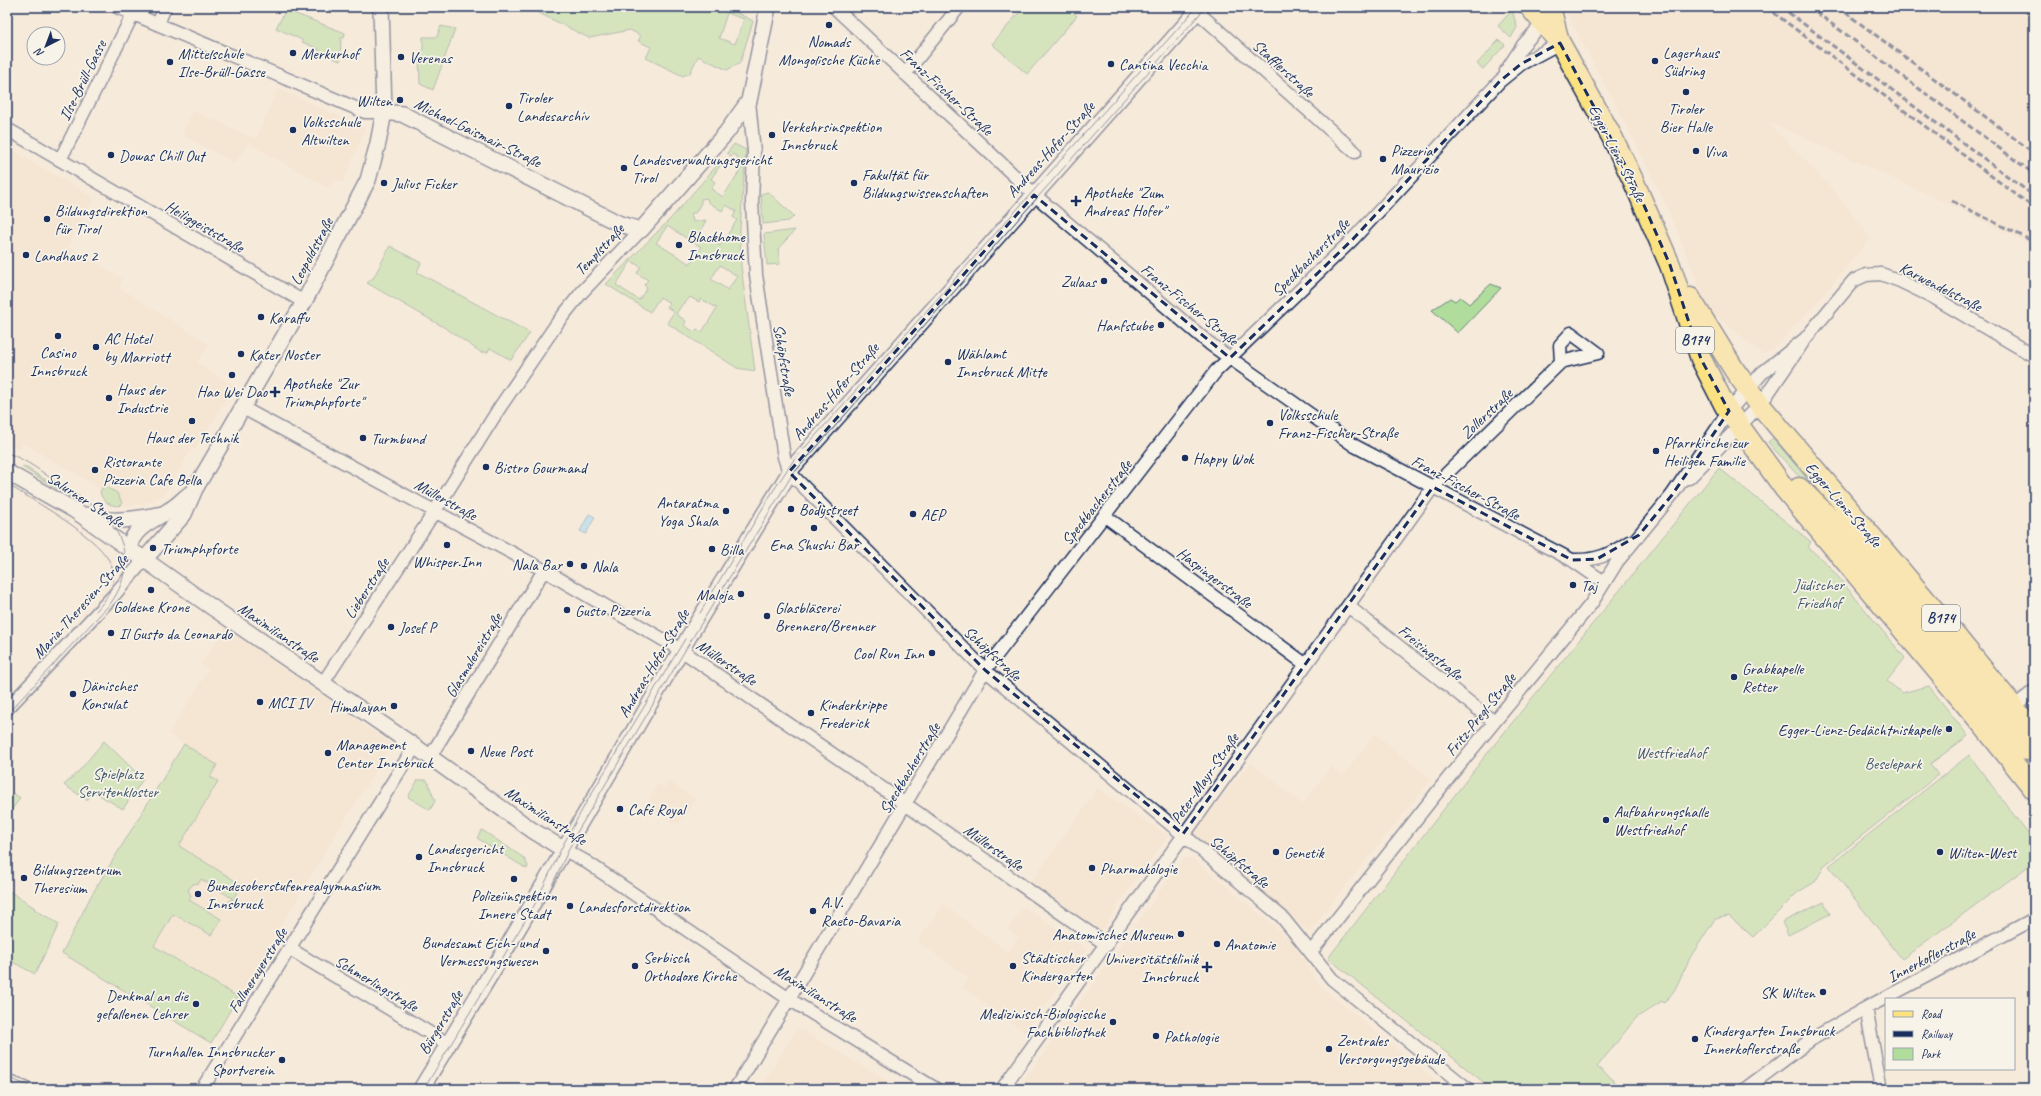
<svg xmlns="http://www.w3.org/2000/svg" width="2041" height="1096" font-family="Caveat,sans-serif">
<rect width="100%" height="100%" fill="#f6eada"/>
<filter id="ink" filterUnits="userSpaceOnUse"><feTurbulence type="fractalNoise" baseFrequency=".025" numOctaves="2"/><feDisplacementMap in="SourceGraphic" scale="8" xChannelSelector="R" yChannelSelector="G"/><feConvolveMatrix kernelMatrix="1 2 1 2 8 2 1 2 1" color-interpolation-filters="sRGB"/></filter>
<g filter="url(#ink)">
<path fill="#f4e0c9" d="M1564,7H2034V246L1943,201L1765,120L1832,188L1870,238L1811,309L1773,349L1763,354L1709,310L1670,213L1635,141Z
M278,89L365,128L343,182L334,179L330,188L327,187L248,143L235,163L182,134L193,111L256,139Z
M7,147L94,198L67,246L122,279L118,287L208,344L197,363L234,386L195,450L192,448L164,494L152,501L140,505L110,506L103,500L99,488L93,484L23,443L19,450L7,443Z
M226,628L392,745L335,835L211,1043L61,954L184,744L169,734L209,669L201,664Z
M1375,734L1431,779L1309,931L1191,836L1251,763L1303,804L1331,767L1343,776Z
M668,781L695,798L678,825L651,809L654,805L649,801L658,784L664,788Z
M1098,789L1168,836L1115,907L1117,908L1101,931L1031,882Z
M1184,858H1192L1289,939L1320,986L1446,1089H1018Z
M944,905L1008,952L1019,937L1008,929L1024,907L1086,949L1025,1032L962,987L969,978L918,941Z
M801,1030L901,1089H760L796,1031Z"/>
<path fill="#b0dd9c" stroke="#66867d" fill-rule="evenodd" d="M527,7H726L753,21L740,63L727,70L698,56L690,73L683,76L646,58L651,47L638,41L641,36L630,30L589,38ZM727,13L744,19L735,44L719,38Z
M1024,7H1067L1077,16L1027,74L992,44Z
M286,10L345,33L344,38H341L340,61L319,52V49L302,42V40L276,28Z
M1512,10L1517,27L1511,38L1498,26Z
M441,26L455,29L433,90L420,84L419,56H422V50H423V37H437Z
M1499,40L1505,45L1483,69L1477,64Z
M734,144L746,150L740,229L741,266L755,371L737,368L667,323L674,312L667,307L670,303L660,297L650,312L606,284L672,217L719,163L721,164L711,179L715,182L711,189L723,197L743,166L737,161L739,158L733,154L731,157L727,153ZM707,198L708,202L722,211L726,205L736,211L733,217L737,220L720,246L699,234L706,220L693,222L691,213H695L701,203V199ZM667,226L701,247L690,264L656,243ZM631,261L641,267L637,273L648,280L644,285L647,288L639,300L616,285ZM720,265L737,276L728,290L711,279ZM690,297L699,302L701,299L717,308L702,332L697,329L694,332L684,325L686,321L676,314L683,303H685Z
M768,192L794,216L789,221L763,224L761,194Z
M795,230L778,249L780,264L767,265L764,234Z
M390,246L421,263L417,272L530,333L511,360L490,348L487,353L483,351L482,353L447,329L367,283L374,277Z
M1491,284L1501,288L1458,333L1432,310L1450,298L1455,301L1460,297L1469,304Z
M1773,438L1809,481L1838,508L1866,540C1831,509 1798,478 1768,442Z
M24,466L77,500L81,504L22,467Z
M1719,468L1811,542L1808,547L1829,566L1905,658L1887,681L1902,693L1929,686L1968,736L1930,764L1938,775L1825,865L1815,882L1798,892L1753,937L1729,916L1715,919L1691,956L1674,991L1664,1003L1662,1001L1636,1018L1597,1067L1615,1081L1609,1089H1492L1328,958L1486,755Z
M104,486L117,493L122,503L119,506C108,505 103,502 100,492Z
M104,741L143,779L123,809L94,792L87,800L64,785L79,771Z
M184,744L217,765L210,777L218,781L179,846L242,885L230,904L228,903L232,898L201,879L199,883L193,884L188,890L191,896L189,900L221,919L211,935L173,914L154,946L238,997L211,1043L62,953L91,896Z
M1969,755L2034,842V862L1902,959L1829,866Z
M418,780H427L435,801L430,810L408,797Z
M13,793L20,798L7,816V801Z
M482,830L524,858L528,866L527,869L477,838Z
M7,890L27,902V903L35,908L34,909L59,924L35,974L7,959Z
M1824,902L1830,914L1788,935L1782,922Z"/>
<path fill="#93d8f5" stroke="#6394b9" d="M589,514L595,517L586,534L580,531Z"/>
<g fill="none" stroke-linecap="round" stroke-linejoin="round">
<g stroke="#1b2f5e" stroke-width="15">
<path id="minor" d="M117,7L365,112H384
M834,7L1037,197L1210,344L1355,446L1572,560L1604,582
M1192,7L1355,152
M158,24L165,7
M1506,71L1523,45L1543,23
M905,74L959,7
M749,101L754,152L752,202L756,275L784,457L789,472L985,670L1282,917L1332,979L1468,1089
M7,129L304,302
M60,160L133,14
M1561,362L1560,345L1571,333L1598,353
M243,408L542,569L681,650L895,797L1107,945
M1689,478L1760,405L1805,339L1853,281L1866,275L1881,274L1900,281L1933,297L2034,356
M1105,516L1305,664
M1572,560C1595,561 1610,555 1629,542
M1348,606L1494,722
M323,683L435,511L500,407L558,322L582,292L641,230
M2015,706L2034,691
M7,709L114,595L144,560
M430,757L544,570
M563,849L585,861L789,999L936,1089
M290,949L448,1044
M1311,952L1450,776L1591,604L1617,562L1672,495L1729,411L1762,373L1805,339
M1866,1008L1881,1089
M7,1081L28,1089
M202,1089L415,746
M735,1089L985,670L1216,371L1353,239L1500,81L1521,64L1560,43
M1002,1089L1433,487L1561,362L1598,353
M1745,1089L1812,1039L1866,1008L2034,919"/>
</g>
<g stroke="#1b2f5e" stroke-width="18">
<path id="tertiary" d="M384,112L402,114L620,224L641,230L726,133L749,101L768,7
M7,472L74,510L203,601L430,757L532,830L563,849
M86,515C111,525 138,518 164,514
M129,549C132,526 158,519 174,507C180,503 185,497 191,493
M144,560L184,514L195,489L304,302L368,180L378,143L384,112L381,7
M421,1089L509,944L694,628L793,467L1201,7"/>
</g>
<g stroke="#1b2f5e" stroke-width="23">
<path id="primary" d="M1530,7L1560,43L1612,137L1633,180L1670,265L1701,359L1725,406L1784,488L1983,725L2034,789
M1550,7L1558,38
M1690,298L1735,371L1760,405L1940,617L2034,732
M1799,488L1839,527L2028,750"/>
</g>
<use href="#minor" stroke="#f7f3e8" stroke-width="12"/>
<use href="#tertiary" stroke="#f7f3e8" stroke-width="15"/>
<use href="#primary" stroke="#fbe180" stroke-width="20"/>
<path stroke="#1b2f5e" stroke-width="1" d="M7,453C26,459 43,473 59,484C76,495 95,505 108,520C130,544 130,578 110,604L7,714
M7,484C32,500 104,539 112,567C117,584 107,599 96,611
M700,613L773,491L793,461L1197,7
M7,1077L36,1089
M7,1084L19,1089
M424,1089L535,904L564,843L587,801L685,639
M431,1089L547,896L576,834L693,637L792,475L1206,7"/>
<path stroke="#1b2f5e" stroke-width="3" stroke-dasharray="6 3" stroke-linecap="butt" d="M1766,7L2034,208
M1781,7L2034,196
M1809,7L2034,174
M1838,7L2034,153
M1952,201L2034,242"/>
</g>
</g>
<path d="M0 0H2041V1096H0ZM1560,43L1633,180L1670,265L1701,359L1729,411L1672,495L1639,535L1597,559L1572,560L1433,487L1183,834L985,670L789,472L1034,195L1230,358L1353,239L1500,81L1521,64Z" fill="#f6eada" fill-opacity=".55" fill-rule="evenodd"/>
<path fill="none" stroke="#1b2f5e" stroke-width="3" stroke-dasharray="8 5" stroke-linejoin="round" d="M1560,43L1633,180L1670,265L1701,359L1729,411L1672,495L1639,535L1597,559L1572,560L1433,487L1183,834L985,670L789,472L1034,195L1230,358L1353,239L1500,81L1521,64Z"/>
<g fill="#1b2f5e" stroke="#f7f3e8" stroke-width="1.5">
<circle cx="829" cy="25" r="4"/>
<circle cx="293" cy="53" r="4"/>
<circle cx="401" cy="57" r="4"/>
<circle cx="1655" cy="61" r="4"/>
<circle cx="170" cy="62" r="4"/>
<circle cx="1111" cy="64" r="4"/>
<circle cx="1686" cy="92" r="4"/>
<circle cx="400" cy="100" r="4"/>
<circle cx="509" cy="106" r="4"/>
<circle cx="293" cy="130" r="4"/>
<circle cx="772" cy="135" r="4"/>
<circle cx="1696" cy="151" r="4"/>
<circle cx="111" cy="155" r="4"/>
<circle cx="1383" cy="159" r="4"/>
<circle cx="624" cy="168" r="4"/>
<circle cx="384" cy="183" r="4"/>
<circle cx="854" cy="183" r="4"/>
<path d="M1074 195h4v4h4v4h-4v4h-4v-4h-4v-4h4z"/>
<circle cx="47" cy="219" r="4"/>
<circle cx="679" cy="245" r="4"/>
<circle cx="26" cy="255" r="4"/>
<circle cx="1104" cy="281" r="4"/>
<circle cx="261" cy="317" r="4"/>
<circle cx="1161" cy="325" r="4"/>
<circle cx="58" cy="336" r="4"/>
<circle cx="96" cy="347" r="4"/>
<circle cx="241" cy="354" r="4"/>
<circle cx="948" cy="362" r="4"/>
<circle cx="232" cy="375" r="4"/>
<path d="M273 386h4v4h4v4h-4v4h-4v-4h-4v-4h4z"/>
<circle cx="109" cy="398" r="4"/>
<circle cx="192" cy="421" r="4"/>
<circle cx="1270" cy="423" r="4"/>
<circle cx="363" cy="438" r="4"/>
<circle cx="1656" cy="451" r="4"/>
<circle cx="1185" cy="458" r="4"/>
<circle cx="486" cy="467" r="4"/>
<circle cx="95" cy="470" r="4"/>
<circle cx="791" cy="509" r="4"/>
<circle cx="726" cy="511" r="4"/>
<circle cx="913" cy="514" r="4"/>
<circle cx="814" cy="528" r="4"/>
<circle cx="447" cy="545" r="4"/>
<circle cx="153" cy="548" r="4"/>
<circle cx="712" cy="549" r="4"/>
<circle cx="570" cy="564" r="4"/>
<circle cx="584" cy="566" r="4"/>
<circle cx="1573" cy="585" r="4"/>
<circle cx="151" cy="590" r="4"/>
<circle cx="741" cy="594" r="4"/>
<circle cx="567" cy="610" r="4"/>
<circle cx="767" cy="616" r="4"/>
<circle cx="391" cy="627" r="4"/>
<circle cx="111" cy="633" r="4"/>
<circle cx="932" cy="653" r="4"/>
<circle cx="1734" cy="677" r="4"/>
<circle cx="73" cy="694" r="4"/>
<circle cx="260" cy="702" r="4"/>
<circle cx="394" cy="706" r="4"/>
<circle cx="811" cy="713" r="4"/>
<circle cx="1949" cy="729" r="4"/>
<circle cx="471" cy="751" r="4"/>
<circle cx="328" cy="753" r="4"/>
<circle cx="620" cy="809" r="4"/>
<circle cx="1606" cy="820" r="4"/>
<circle cx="1276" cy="852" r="4"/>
<circle cx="1940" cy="852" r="4"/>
<circle cx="419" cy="857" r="4"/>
<circle cx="1092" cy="868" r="4"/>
<circle cx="24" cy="878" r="4"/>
<circle cx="514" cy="879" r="4"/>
<circle cx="198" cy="894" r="4"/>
<circle cx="570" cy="906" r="4"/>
<circle cx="813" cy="911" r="4"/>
<circle cx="1181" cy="934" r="4"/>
<circle cx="1217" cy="944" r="4"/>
<circle cx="546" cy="951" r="4"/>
<circle cx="635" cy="966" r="4"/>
<circle cx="1013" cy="966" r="4"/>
<path d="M1205 961h4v4h4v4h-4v4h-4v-4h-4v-4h4z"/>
<circle cx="1823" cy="992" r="4"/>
<circle cx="196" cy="1004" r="4"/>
<circle cx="1113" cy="1022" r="4"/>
<circle cx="1156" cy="1036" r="4"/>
<circle cx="1695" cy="1039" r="4"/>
<circle cx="1329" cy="1049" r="4"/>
<circle cx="282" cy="1060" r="4"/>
</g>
<g text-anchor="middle" stroke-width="3.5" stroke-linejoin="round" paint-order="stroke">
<g fill="#f7f3e8" stroke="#5d6a87" stroke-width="1">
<rect x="1676" y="327" width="38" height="26" rx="3"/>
<rect x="1922" y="605" width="38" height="26" rx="3"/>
</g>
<g font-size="15" font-weight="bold" fill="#1b2f5e">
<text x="1695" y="345">B174</text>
<text x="1941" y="623">B174</text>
</g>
<g font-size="16" fill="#1b2f5e" stroke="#f7f3e8" text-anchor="start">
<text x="829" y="47" text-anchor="middle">Nomads<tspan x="829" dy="18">Mongolische Küche</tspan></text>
<text x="1663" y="58">Lagerhaus<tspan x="1663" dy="18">Südring</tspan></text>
<text x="178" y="59">Mittelschule<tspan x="178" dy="18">Ilse-Brüll-Gasse</tspan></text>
<text x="301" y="59">Merkurhof</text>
<text x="409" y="63">Verenas</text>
<text x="1119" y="70">Cantina Vecchia</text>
<text x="517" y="103">Tiroler<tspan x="517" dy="18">Landesarchiv</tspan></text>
<text x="392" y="106" text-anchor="end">Wilten</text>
<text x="1686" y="114" text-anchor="middle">Tiroler<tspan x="1686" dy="18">Bier Halle</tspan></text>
<text x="301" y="127">Volksschule<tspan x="301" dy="18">Altwilten</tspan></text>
<text x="780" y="132">Verkehrsinspektion<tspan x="780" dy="18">Innsbruck</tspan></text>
<text x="1391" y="156">Pizzeria<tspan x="1391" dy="18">Maurizio</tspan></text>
<text x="1704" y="157">Viva</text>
<text x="119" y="161">Dowas Chill Out</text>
<text x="632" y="165">Landesverwaltungsgericht<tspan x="632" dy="18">Tirol</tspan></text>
<text x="862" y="180">Fakultät für<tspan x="862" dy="18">Bildungswissenschaften</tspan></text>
<text x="392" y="189">Julius Ficker</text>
<text x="1084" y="198">Apotheke "Zum<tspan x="1084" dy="18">Andreas Hofer"</tspan></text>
<text x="55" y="216">Bildungsdirektion<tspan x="55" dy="18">für Tirol</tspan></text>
<text x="687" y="242">Blackhome<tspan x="687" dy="18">Innsbruck</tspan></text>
<text x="34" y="261">Landhaus 2</text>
<text x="1096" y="287" text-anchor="end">Zulaas</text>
<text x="269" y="323">Karaffu</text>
<text x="1153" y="331" text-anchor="end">Hanfstube</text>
<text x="104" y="344">AC Hotel<tspan x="104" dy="18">by Marriott</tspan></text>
<text x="58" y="358" text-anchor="middle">Casino<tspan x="58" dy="18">Innsbruck</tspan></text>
<text x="956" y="359">Wählamt<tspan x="956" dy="18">Innsbruck Mitte</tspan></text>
<text x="249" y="360">Kater Noster</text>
<text x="283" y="389">Apotheke "Zur<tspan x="283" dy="18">Triumphpforte"</tspan></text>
<text x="117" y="395">Haus der<tspan x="117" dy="18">Industrie</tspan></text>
<text x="232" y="397" text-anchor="middle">Hao Wei Dao</text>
<text x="1278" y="420">Volksschule<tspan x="1278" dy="18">Franz-Fischer-Straße</tspan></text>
<text x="192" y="443" text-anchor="middle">Haus der Technik</text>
<text x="371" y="444">Turmbund</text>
<text x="1664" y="448">Pfarrkirche zur<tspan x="1664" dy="18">Heiligen Familie</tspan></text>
<text x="1193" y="464">Happy Wok</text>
<text x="103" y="467">Ristorante<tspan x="103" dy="18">Pizzeria Cafe Bella</tspan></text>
<text x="494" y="473">Bistro Gourmand</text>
<text x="718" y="508" text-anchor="end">Antaratma<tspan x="718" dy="18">Yoga Shala</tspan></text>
<text x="799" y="515">Bodystreet</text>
<text x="921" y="520">AEP</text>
<text x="814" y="550" text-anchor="middle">Ena Shushi Bar</text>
<text x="161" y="554">Triumphpforte</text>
<text x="720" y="555">Billa</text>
<text x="447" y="567" text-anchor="middle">Whisper.Inn</text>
<text x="562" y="570" text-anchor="end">Nala Bar</text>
<text x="592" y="572">Nala</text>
<text x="1581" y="591">Taj</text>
<text x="733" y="600" text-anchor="end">Maloja</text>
<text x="151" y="612" text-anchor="middle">Goldene Krone</text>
<text x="775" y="613">Glasbläserei<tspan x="775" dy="18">Brennero/Brenner</tspan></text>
<text x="575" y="616">Gusto Pizzeria</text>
<text x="399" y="633">Josef P</text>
<text x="119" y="639">Il Gusto da Leonardo</text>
<text x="924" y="659" text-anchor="end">Cool Run Inn</text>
<text x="1742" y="674">Grabkapelle<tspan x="1742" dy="18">Retter</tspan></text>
<text x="81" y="691">Dänisches<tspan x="81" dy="18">Konsulat</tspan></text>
<text x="268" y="708">MCI IV</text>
<text x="819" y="710">Kinderkrippe<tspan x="819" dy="18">Frederick</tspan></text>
<text x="386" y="712" text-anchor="end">Himalayan</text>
<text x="1941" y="735" text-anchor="end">Egger-Lienz-Gedächtniskapelle</text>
<text x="336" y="750">Management<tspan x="336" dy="18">Center Innsbruck</tspan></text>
<text x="479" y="757">Neue Post</text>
<text x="628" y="815">Café Royal</text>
<text x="1614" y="817">Aufbahrungshalle<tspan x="1614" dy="18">Westfriedhof</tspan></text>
<text x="427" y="854">Landesgericht<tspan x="427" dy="18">Innsbruck</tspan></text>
<text x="1284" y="858">Genetik</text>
<text x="1948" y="858">Wilten-West</text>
<text x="1100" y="874">Pharmakologie</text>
<text x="32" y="875">Bildungszentrum<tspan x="32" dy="18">Theresium</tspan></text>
<text x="206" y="891">Bundesoberstufenrealgymnasium<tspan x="206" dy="18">Innsbruck</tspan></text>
<text x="514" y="901" text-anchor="middle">Polizeiinspektion<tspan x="514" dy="18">Innere Stadt</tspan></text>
<text x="821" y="908">A.V.<tspan x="821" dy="18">Raeto-Bavaria</tspan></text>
<text x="578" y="912">Landesforstdirektion</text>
<text x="1173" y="940" text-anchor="end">Anatomisches Museum</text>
<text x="538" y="948" text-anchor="end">Bundesamt Eich- und<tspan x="538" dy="18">Vermessungswesen</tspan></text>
<text x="1225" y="950">Anatomie</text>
<text x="643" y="963">Serbisch<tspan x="643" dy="18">Orthodoxe Kirche</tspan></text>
<text x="1021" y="963">Städtischer<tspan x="1021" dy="18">Kindergarten</tspan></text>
<text x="1198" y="964" text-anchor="end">Universitätsklinik<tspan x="1198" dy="18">Innsbruck</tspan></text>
<text x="1815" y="998" text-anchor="end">SK Wilten</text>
<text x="188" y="1001" text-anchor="end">Denkmal an die<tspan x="188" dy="18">gefallenen Lehrer</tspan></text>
<text x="1105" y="1019" text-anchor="end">Medizinisch-Biologische<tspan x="1105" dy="18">Fachbibliothek</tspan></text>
<text x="1703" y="1036">Kindergarten Innsbruck<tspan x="1703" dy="18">Innerkoflerstraße</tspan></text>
<text x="1164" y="1042">Pathologie</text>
<text x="1337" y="1046">Zentrales<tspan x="1337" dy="18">Versorgungsgebäude</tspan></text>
<text x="274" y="1057" text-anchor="end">Turnhallen Innsbrucker<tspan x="274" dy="18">Sportverein</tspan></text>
</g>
<g font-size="16" fill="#1b2f5e" stroke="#f7f3e8">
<text transform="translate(1284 68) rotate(42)" y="6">Stafflerstraße</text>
<text transform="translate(82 80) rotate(-64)" y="6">Ilse-Brüll-Gasse</text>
<text transform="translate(947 91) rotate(43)" y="6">Franz-Fischer-Straße</text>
<text transform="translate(478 132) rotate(26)" y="6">Michael-Gaismair-Straße</text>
<text transform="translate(1050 149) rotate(-48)" y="6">Andreas-Hofer-Straße</text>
<text transform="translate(1618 153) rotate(63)" y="6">Egger-Lienz-Straße</text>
<text transform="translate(205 226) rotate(30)" y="6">Heiliggeiststraße</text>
<text transform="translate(599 249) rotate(-47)" y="6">Templstraße</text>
<text transform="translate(311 251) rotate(-62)" y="6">Leopoldstraße</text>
<text transform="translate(1310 257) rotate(-45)" y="6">Speckbacherstraße</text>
<text transform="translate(1941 286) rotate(27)" y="6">Karwendelstraße</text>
<text transform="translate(1190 304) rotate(39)" y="6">Franz-Fischer-Straße</text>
<text transform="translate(785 360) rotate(81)" y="6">Schöpfstraße</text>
<text transform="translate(835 391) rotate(-49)" y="6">Andreas-Hofer-Straße</text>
<text transform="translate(1486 413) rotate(-44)" y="6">Zollerstraße</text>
<text transform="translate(1466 487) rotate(28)" y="6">Franz-Fischer-Straße</text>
<text transform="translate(86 499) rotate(33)" y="6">Salurner Straße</text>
<text transform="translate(446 499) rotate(29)" y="6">Müllerstraße</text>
<text transform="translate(1096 502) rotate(-52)" y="6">Speckbacherstraße</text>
<text transform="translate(1844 504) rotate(49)" y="6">Egger-Lienz-Straße</text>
<text transform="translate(1215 577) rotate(37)" y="6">Haspingerstraße</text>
<text transform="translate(366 588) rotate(-57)" y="6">Lieberstraße</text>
<text transform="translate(80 606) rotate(-48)" y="6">Maria-Theresien-Straße</text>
<text transform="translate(279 632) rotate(34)" y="6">Maximilianstraße</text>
<text transform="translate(1431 652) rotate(39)" y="6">Freisingstraße</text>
<text transform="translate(993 653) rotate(43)" y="6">Schöpfstraße</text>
<text transform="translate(473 655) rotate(-59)" y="6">Glasmalereistraße</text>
<text transform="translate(727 662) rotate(34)" y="6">Müllerstraße</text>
<text transform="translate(653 663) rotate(-59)" y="6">Andreas-Hofer-Straße</text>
<text transform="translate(1480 714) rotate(-51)" y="6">Fritz-Pregl-Straße</text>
<text transform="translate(909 768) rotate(-59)" y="6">Speckbacherstraße</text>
<text transform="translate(1204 778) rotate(-55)" y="6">Peter-Mayr-Straße</text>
<text transform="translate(546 815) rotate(33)" y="6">Maximilianstraße</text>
<text transform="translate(994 847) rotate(35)" y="6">Müllerstraße</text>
<text transform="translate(1240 861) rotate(40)" y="6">Schöpfstraße</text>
<text transform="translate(1931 955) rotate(-28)" y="6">Innerkoflerstraße</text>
<text transform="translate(257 970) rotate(-58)" y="6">Fallmerayerstraße</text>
<text transform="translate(377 983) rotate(31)" y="6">Schmerlingstraße</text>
<text transform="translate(816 993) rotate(32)" y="6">Maximilianstraße</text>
<text transform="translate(440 1022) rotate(-59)" y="6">Bürgerstraße</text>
</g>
<g font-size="16" fill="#405a6e" stroke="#f7f3e8">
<text x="1819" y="590">Jüdischer<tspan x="1819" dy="18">Friedhof</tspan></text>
<text x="1671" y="758">Westfriedhof</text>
<text x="1893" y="769">Beselepark</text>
<text x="118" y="779">Spielplatz<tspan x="118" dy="18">Servitenkloster</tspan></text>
</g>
</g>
<rect width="2041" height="1096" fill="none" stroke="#f7f3e8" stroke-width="24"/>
<rect x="12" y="12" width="2017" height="1072" fill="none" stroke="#1b2f5e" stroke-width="1.5" filter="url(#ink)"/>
<rect x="1885" y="998" width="130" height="72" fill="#f7f3e8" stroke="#9fa5b1"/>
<rect x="1893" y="1011" width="20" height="6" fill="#fbe180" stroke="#9fa5b1"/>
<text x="1921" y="1018" font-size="12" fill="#1b2f5e">Road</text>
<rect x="1893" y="1031" width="20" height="6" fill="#1b2f5e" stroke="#9fa5b1"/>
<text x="1921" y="1038" font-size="12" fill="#1b2f5e">Railway</text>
<rect x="1893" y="1048" width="20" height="12" fill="#b0dd9c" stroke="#9fa5b1"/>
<text x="1921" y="1058" font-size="12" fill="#1b2f5e">Park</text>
<g transform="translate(46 46) rotate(222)"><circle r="19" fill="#f7f3e8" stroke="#9fa5b1"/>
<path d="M0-3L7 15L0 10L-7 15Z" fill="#1b2f5e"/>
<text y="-6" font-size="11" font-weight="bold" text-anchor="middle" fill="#1b2f5e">N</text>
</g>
</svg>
